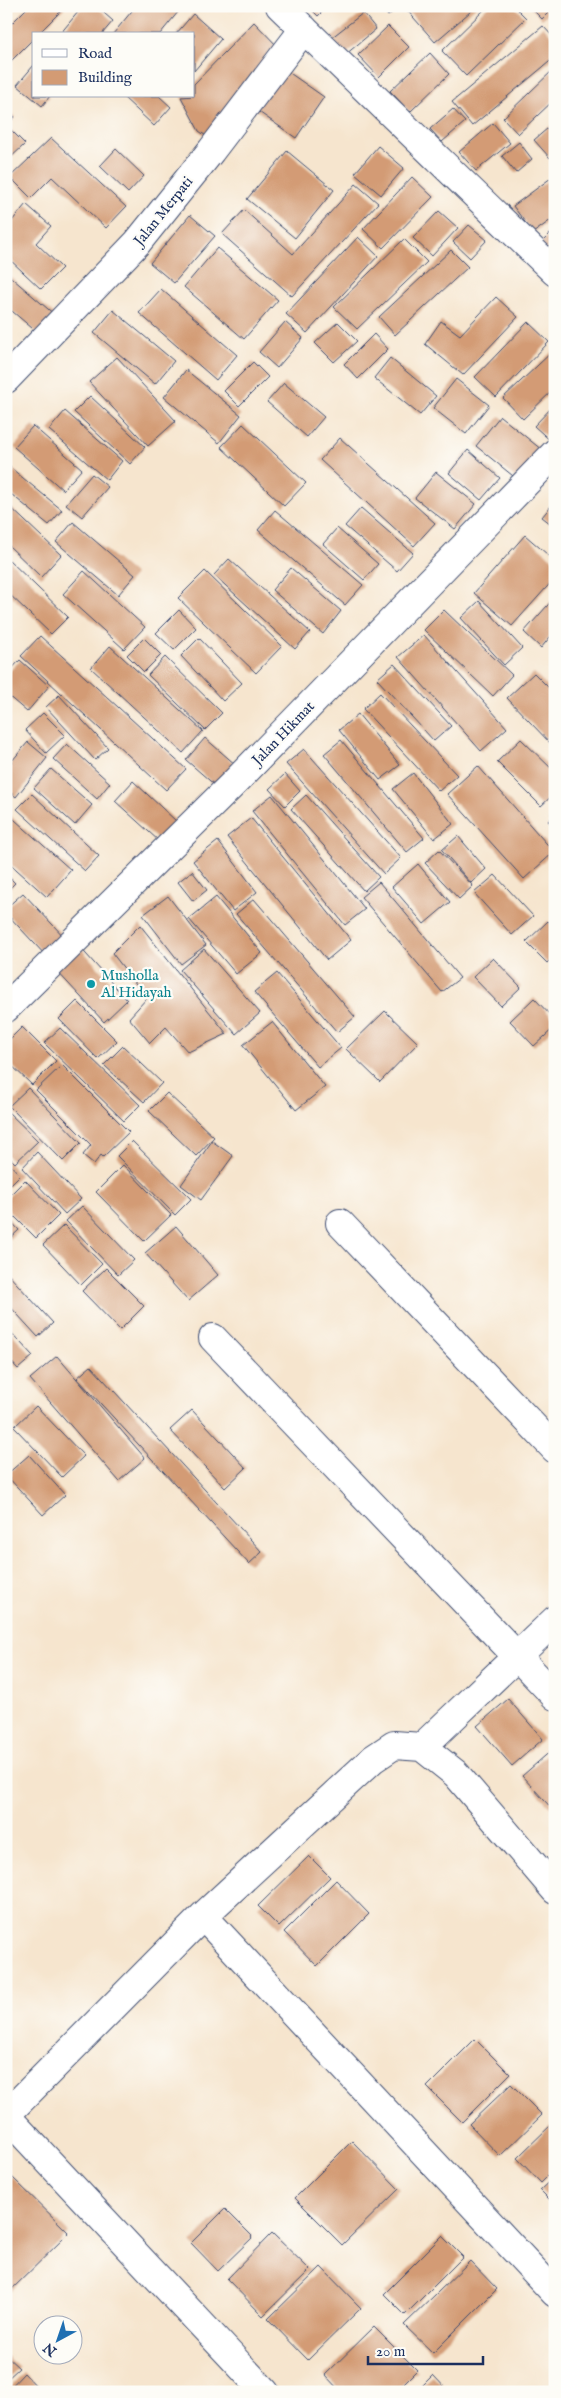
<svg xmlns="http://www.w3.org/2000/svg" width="561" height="2398" font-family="'IM FELL English',serif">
<rect width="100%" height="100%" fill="#fdfcf7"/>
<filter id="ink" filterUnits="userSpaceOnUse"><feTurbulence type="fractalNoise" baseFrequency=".02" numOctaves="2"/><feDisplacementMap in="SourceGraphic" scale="10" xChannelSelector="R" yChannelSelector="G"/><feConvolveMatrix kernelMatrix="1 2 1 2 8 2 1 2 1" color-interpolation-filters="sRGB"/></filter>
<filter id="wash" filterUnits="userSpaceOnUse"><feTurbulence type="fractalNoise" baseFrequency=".0096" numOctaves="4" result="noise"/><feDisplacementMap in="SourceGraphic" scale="20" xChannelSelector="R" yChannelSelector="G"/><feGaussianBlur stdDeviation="1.12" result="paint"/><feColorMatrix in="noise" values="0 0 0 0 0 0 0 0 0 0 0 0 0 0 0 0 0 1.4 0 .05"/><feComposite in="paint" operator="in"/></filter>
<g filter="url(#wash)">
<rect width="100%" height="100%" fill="#f6e5ce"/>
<g id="blocks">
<path fill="#d39b74" d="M29,6H66L38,34H34V38L11,61L6,57V29Z
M83,6H96L113,21L102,34H60Z
M136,6H183L160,34H113Z
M308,6H328L318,16Z
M380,6H399L388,16Z
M409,6H477L435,42L406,9Z
M488,6H514L526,18L466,76L442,51Z
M529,6H555L542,19Z
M363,13L376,29L345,55L331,38Z
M193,14L221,39L194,71V34H176Z
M254,22L281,50L212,140L199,131L181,97L194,96V84Z
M388,26L409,47L379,77L358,55Z
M543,26L555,39V57L472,126L452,102Z
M430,53L449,74L410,112L390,91Z
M34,65V96H50L42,106L17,85Z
M555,68V99L518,134L503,118Z
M284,69L324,97L296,138L256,110Z
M122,96H159L171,107L154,126Z
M6,108L15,117L6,125Z
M453,109L465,122L442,142L430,129Z
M555,122V155L550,158L534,140Z
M493,123L510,143L476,171L459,152Z
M9,128L25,144L6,162V131Z
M51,138L126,207L106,228L52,177L31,198L10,177Z
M519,142L532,159L516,173L502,156Z
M378,146L404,168L381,195L355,173Z
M116,149L144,176L128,193L100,166Z
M287,151L334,190L295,238L247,199Z
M555,175V217L533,233L513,206Z
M412,177L433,197L383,248L363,229Z
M356,184L378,203L292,296L222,234L244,210L293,254Z
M26,204L51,226L36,243L62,268L41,289L6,256L7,227Z
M439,211L458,228L432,256L413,238Z
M190,215L215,236L174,283L150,263Z
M469,225L487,240L470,258L453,242Z
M555,229V259L540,244Z
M358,237L378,256L307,333L286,314Z
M404,239L427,262L357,329L334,307Z
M217,248L278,300L244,339L184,287Z
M451,250L468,267L395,335L379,317Z
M6,273L55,315L39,334L6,306Z
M161,289L237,355L216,380L139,313Z
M496,297L518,317L463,375L425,344L441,321L460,335Z
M113,310L174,361L155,384L94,333Z
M285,322L303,338L277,368L259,352Z
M338,322L357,341L334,362L315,343Z
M528,322L549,342L496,397L475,377Z
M374,334L388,349L358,379L344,364Z
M555,349V388L523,419L503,398Z
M117,357L176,421L148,446L89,382Z
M390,358L436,396L420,415L374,378Z
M253,362L268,377L239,406L224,391Z
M186,370L241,415L219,443L164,397Z
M456,379L489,405L466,434L433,408Z
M284,383L324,417L307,437L267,402Z
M90,396L145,447L130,464L74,412Z
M555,404V442L553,443L534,426Z
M65,411L122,461L107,480L49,430Z
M500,416L542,450L518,480L476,446Z
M243,424L306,483L284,506L221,447Z
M33,426L82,469L63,490L14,447Z
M340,438L435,523L414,546L320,460Z
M468,450L500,478L481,500L449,473Z
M6,464L62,510L49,525L6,490Z
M436,472L476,504L455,529L415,498Z
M92,474L108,487L82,517L66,504Z
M555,501V527L542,517Z
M6,503L61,555L41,577L6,543Z
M361,508L413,553L397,571L345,526Z
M275,510L363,585L345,605L258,530Z
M73,522L135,575L118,595L56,542Z
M337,528L378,564L364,580L323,544Z
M525,535L555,561V578L512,626L474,593Z
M6,557L68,617L51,634L6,591Z
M229,559L310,632L295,649L214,575Z
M291,568L341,611L323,634L272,590Z
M84,571L145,627L124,649L63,594Z
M205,571L282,646L256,673L178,598Z
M555,597V631L541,648L524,632Z
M479,601L522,648L504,665L461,618Z
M179,610L196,628L174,650L156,633Z
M444,610L512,675L493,696L424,630Z
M424,635L507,728L481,751L398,657Z
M40,636L186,769L166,790L21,656Z
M144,638L161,655L144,672L127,655Z
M199,638L242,683L223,701L181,656Z
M110,646L203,731L183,753L91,668Z
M165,657L222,713L205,730L148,675Z
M20,660L49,686L27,712L6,694V675Z
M394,664L451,726L434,741L377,679Z
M534,673L555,694V742L552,745L507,698Z
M380,693L457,775L439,791L363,709Z
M59,695L108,748L95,760L46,707Z
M43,713L65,735L46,753L25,730Z
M358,714L400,765L380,780L339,730Z
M205,738L236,765L217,787L186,760Z
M521,739L555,772V793L541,806L497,762Z
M341,740L424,838L407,852L324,754Z
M28,742L47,758L16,797L6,789V768Z
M67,744L110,783L97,799L53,759Z
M304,749L401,858L384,874L286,764Z
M478,766L554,852L524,879L447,794Z
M51,769L92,805L75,825L34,788Z
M413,773L453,824L434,839L393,789Z
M285,774L300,791L285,806L269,789Z
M133,781L176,821L159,841L115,801Z
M32,794L99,856L85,871L17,809Z
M272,795L365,909L345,925L252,811Z
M306,795L379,877L364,891L291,809Z
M6,812L71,870L47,897L6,860Z
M555,815V828L548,821Z
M251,818L351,940L327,960L227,837Z
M458,836L486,869L471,883L442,850Z
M218,841L257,892L233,911L193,861Z
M439,850L473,886L459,899L425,863Z
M418,864L450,902L424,924L392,887Z
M192,871L207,890L193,901L178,882Z
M6,874L15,883L6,892Z
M495,875L533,916L512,935L474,893Z
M379,882L460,978L442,992L361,897Z
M23,893L67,940L47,957L6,913V908Z
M168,896L206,945L181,964L143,915Z
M216,897L262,953L236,974L189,919Z
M254,899L355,1017L337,1032L236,914Z
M548,921L555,928V956L547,963L526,942Z
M140,925L227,1034L188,1052L166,1027L150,1043L129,1018L147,998L112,953Z
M78,945L127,1000L104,1022L55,969Z
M204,949L260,1013L236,1034L180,970Z
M493,958L521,987L501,1006L473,977Z
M277,973L341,1048L318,1067L254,992Z
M534,998L555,1020V1027L534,1046L510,1021Z
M77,1001L117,1041L98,1059L59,1019Z
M385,1011L418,1043L380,1082L346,1049Z
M272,1022L325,1087L296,1110L243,1045Z
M22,1027L56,1061L32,1085L6,1060V1043Z
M60,1028L140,1105L124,1121L44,1043Z
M123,1046L162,1083L144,1102L104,1065Z
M62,1065L129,1132L103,1157L101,1155L94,1164L83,1155L91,1145L36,1090Z
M28,1088L81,1143L63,1161L9,1106Z
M167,1093L214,1137L196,1156L149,1111Z
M6,1110L38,1141L15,1163L6,1154Z
M132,1141L191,1199L175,1215L117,1156Z
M212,1141L233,1156L201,1200L181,1185Z
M37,1152L81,1199L65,1214L22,1168Z
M6,1160L20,1175L6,1189Z
M123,1165L171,1215L144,1241L96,1192Z
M25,1180L59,1215L36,1238L6,1208V1199Z
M82,1206L134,1260L118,1275L66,1221Z
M6,1216L19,1230L6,1242Z
M64,1225L102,1264L81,1285L43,1245Z
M176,1226L218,1275L188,1301L145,1253Z
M106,1268L144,1306L120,1330L82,1291Z
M6,1272L53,1323L38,1337L6,1302Z
M6,1327L33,1356L18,1369L6,1356Z
M57,1356L145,1458L119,1481L30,1379Z
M91,1366L262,1552L249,1564L77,1378Z
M36,1406L84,1456L62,1477L14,1427Z
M192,1410L246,1468L225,1488L170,1430Z
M29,1455L65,1495L43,1515L6,1475Z
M508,1699L543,1739L512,1766L477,1726Z
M553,1749L555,1750V1812L522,1776Z
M309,1856L330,1877L279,1927L258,1906Z
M336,1880L369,1914L317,1966L284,1932Z
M475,2039L510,2074L462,2122L427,2087Z
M511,2084L542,2115L500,2156L469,2124Z
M555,2121V2169L541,2183L517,2158Z
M352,2141L399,2189L342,2245L295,2198Z
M11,2176L69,2233L6,2295V2181Z
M555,2176V2205L540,2190Z
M225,2209L253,2237L218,2271L191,2243Z
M272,2233L310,2270L263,2316L227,2279Z
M442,2236L463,2257L405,2315L384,2294Z
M470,2261L497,2289L433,2353L404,2325Z
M321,2267L361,2308L308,2360L268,2319Z
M374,2327L417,2370L395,2392H341L325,2375Z
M6,2356L19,2368L6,2380Z
M24,2373L42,2392H6Z
M433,2375L449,2392H416Z"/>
</g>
</g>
<g filter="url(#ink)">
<use href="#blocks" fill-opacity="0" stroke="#3c4a6f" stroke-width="1"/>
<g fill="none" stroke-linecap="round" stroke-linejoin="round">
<g stroke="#3c4a6f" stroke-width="30">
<path id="minor" d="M280,6L555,272
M6,379L137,243L211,151L304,29
M6,1008L236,781L555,453
M340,1223L555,1449
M213,1338L555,1696
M422,1747L555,1620
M203,1916L555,2293
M6,2115L203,1916L373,1759L394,1745L422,1747L456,1774L555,1890
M6,2116L265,2392"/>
</g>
<use href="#minor" stroke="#fff" stroke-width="28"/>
</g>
</g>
<circle fill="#0f9aa8" stroke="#fdfcf7" stroke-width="2" cx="91" cy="984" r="5"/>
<g text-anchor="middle" stroke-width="4.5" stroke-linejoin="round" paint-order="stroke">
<g font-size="15" fill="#1b2f5e" stroke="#fdfcf7">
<text transform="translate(163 211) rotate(-51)" y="5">Jalan Merpati</text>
<text transform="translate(283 733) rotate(-46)" y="5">Jalan Hikmat</text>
</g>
<g font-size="15" fill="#0d838f" stroke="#fdfcf7" text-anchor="start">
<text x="101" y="980">Musholla<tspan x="101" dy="17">Al Hidayah</tspan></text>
</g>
</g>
<rect width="561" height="2398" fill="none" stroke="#fdfcf7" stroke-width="25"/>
<rect x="32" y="32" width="162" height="65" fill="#fdfcf7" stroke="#a3aaba"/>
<rect x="42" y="49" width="25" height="8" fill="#ffffff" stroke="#a3aaba"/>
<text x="78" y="58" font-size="15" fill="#1b2f5e">Road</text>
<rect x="42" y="70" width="25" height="15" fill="#d39b74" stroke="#a3aaba"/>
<text x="78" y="82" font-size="15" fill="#1b2f5e">Building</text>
<g transform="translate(58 2340) rotate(220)"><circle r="24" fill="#fdfcf7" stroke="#a3aaba"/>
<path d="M0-4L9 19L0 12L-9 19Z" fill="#1f6fb2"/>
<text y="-8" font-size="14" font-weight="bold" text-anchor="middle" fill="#1b2f5e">N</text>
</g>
<path d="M368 2356v8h115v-8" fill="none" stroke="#1b2f5e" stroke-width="2.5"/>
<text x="376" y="2356" font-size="15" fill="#1b2f5e" stroke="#fdfcf7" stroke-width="4" paint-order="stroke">20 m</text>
</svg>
